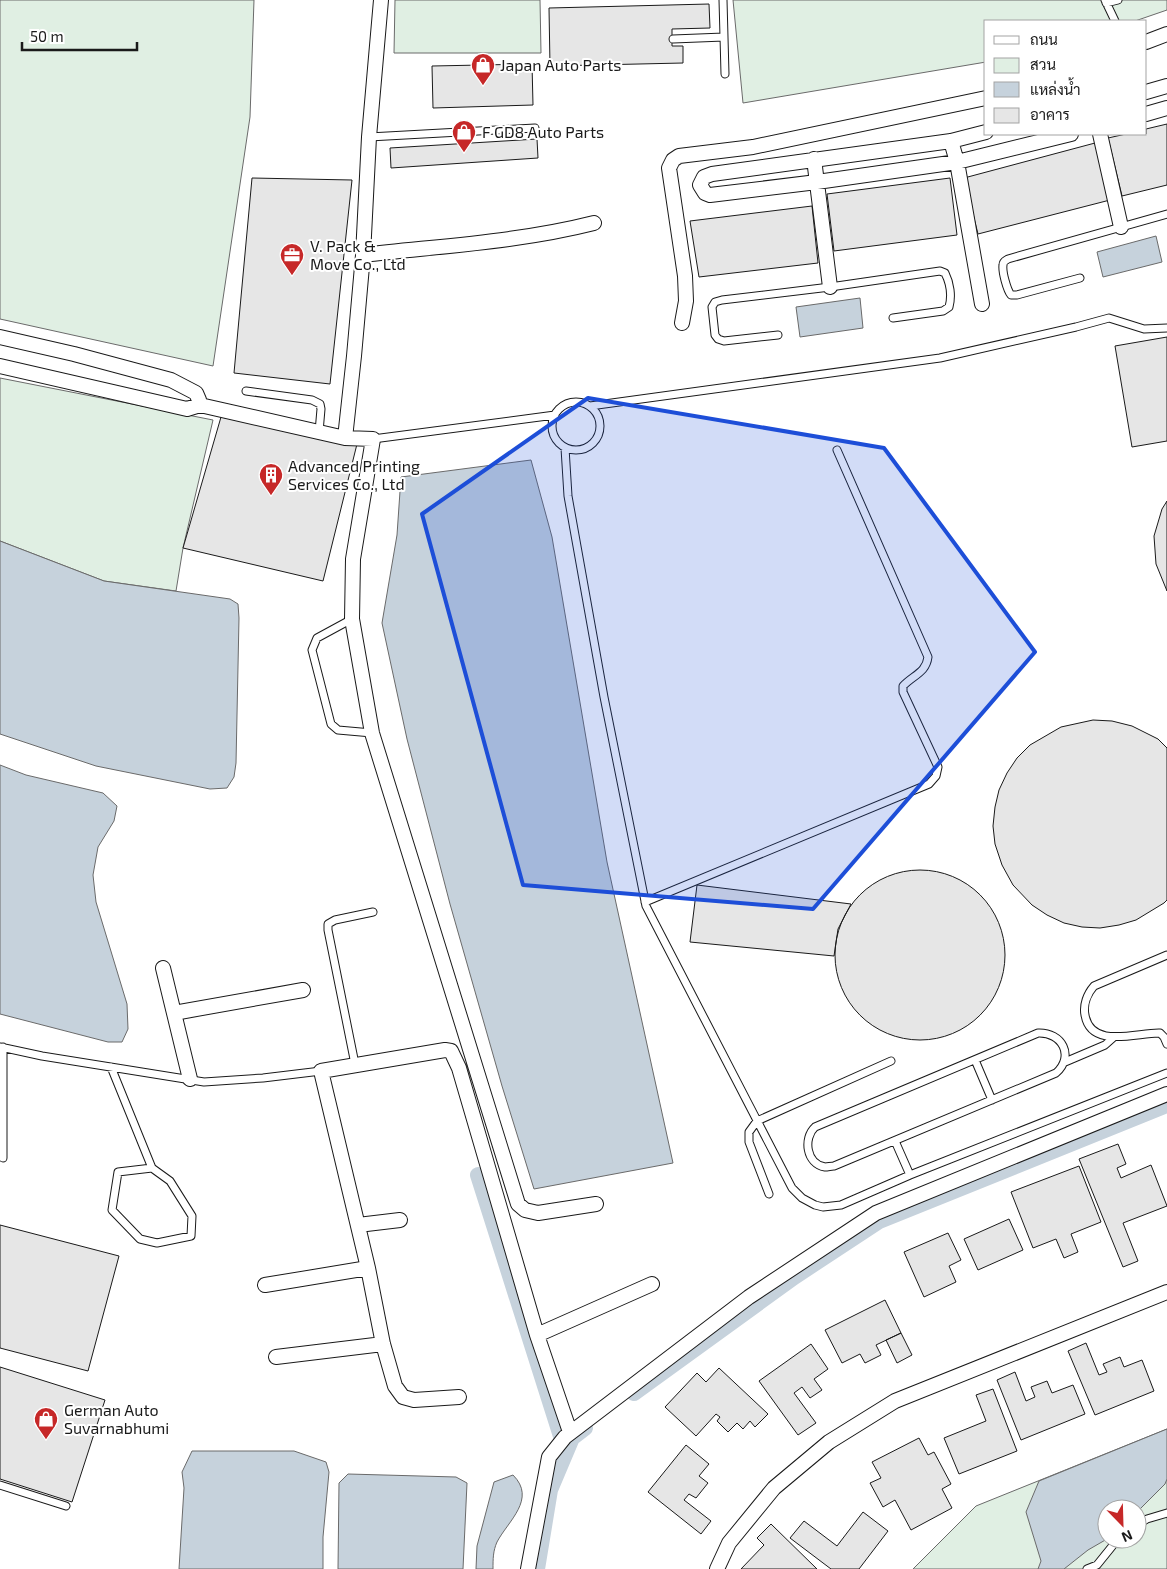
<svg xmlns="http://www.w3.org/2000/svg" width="1167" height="1569" font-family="'Exo 2',Sarabun,sans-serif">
<rect width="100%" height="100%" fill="#fff"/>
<path fill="#e0efe3" stroke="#6a6a6a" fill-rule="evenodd" d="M0,0H254L250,117L213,366L0,319Z
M395,0H540L541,53H394Z
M733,0H1167V10L1135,21H986V62L743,103Z
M0,378L213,420L183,548L176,591L104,581L0,541Z
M1167,1429V1569H913L976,1506ZM1107,1509H1137V1539H1107Z"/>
<path fill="#c6d2dc" stroke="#6a6a6a" d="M1156,236L1162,262L1103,277L1097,252Z
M860,298L863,328L800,337L796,307Z
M531,460L552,537L607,862L673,1163L534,1189L502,1086L450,904L407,739L382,623L397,535L401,477Z
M0,541L104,581L230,599L238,604L239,618L236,763L234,777L227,788L210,789L96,766L0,734Z
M0,765L26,775L103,793L117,806L114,821L98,847L93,875L96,902L127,1004L128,1029L122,1042H108L0,1014Z
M1167,1429V1479L1165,1484L1137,1512V1509H1107V1539L1088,1550L1064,1569H1038L1041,1561L1026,1512L1039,1481Z
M192,1451H294L326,1462L329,1472L323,1537V1569H179L184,1488L182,1472Z
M348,1474L456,1477L467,1483L463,1569H338L339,1483Z
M513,1475C537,1499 508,1521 497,1542C493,1551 493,1559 493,1569H476L477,1546L494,1482Z"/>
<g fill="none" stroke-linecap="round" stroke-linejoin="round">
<path stroke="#c6d2dc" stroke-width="16" d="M478,1175L566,1452
M634,1393L794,1277L879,1221L1167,1105
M537,1569L550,1490L572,1438L585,1428"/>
</g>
<path fill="#e6e6e6" stroke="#1a1a1a" d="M709,4L710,28L672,29V46H683V63L550,66L549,8Z
M532,64L533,105L433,108L432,66Z
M1167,124V185L1122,196L1108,138L1126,134H1146V129Z
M537,139L538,158L391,168L390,148Z
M1095,143L1110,200L978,234L964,178Z
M252,178L352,180L330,384L234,373Z
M950,178L957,235L834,251L827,194Z
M812,206L818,263L699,277L690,221Z
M1167,337V441L1132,447L1115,346Z
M221,417L357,444L323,581L183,548Z
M1167,501V591L1156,564L1154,536L1162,509Z
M1093,720L1112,721L1132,726L1158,739L1167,748V900L1164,903L1136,920L1119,925L1100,928L1082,927L1064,923L1047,915L1032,905L1013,885L1002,865L995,844L993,826L995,807L999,790L1007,773L1017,758L1030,745L1061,727Z
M835 955a85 85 0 1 1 170 0a85 85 0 1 1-170 0Z
M697,885L851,904L838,929L834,956L690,942Z
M1118,1144L1126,1164L1117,1168L1121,1178L1151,1165L1167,1206L1123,1223L1138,1261L1123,1267L1079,1159Z
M1079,1166L1101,1222L1071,1234L1078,1252L1064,1258L1056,1239L1033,1248L1011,1192Z
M1009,1219L1023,1250L978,1270L964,1239Z
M0,1225L119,1256L88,1371L0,1348Z
M948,1233L961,1260L949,1266L956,1282L924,1297L904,1252Z
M885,1300L901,1333L876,1345L881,1355L865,1363L860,1354L842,1363L825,1330Z
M901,1333L912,1355L897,1363L886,1340Z
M1086,1343L1099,1375L1107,1372L1103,1364L1120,1357L1124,1367L1142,1360L1154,1391L1095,1415L1068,1351Z
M811,1344L828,1369L814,1379L822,1390L810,1398L802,1387L794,1393L816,1423L798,1435L759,1381Z
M0,1367L105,1400L72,1502L0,1479Z
M719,1368L768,1414L755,1427L750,1421L743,1429L737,1423L728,1432L717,1421L720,1417L716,1414L696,1436L665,1407L697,1373L706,1382Z
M1015,1372L1026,1401L1035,1397L1031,1387L1047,1381L1052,1393L1073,1385L1085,1414L1021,1440L997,1380Z
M993,1389L1017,1451L959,1474L944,1438L986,1421L976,1395Z
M919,1438L928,1455L934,1452L951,1484L942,1489L952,1508L911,1530L895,1500L883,1507L870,1483L881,1478L872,1462Z
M686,1445L709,1464L699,1476L708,1483L696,1498L689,1494L684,1500L711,1521L701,1534L648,1492Z
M863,1512L888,1531L859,1569H831L790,1538L804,1521L837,1546Z
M771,1524L817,1569H741L764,1545L757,1538Z"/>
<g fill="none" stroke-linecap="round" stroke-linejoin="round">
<g stroke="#1a1a1a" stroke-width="9">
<path id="lane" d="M723,0L725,74
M1105,0L1115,21
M1106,3L1118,0
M673,39L724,37
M369,137L535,128
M1080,278L1017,295H1011C1007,290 1002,272 1003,265C1003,261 1005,261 1008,259L1167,214
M778,335L724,341L718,339L715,335L712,307L715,302L722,300L830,287L940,271L945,273C950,283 952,296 949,307L943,311L893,318
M246,391L312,400L320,404L321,409L319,432
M552 426a24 24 0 1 1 48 0a24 24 0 1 1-48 0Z
M590,406L940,358L1076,327L1109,318L1144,329L1167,328
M373,439L555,415
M565,448L568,496L604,697L646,906L792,1188L802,1198L815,1205L823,1207L841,1205L910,1175L1167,1073
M352,619L317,638L312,650L331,724L338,730L372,733
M645,902L929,784L936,776L938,767L903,692V686C913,675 926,673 928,657L837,450
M1167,955L1094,986C1087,994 1083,1005 1085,1015C1091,1050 1138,1032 1160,1033L1164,1037L1167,1044
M1038,1033C1062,1032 1075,1056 1056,1073L834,1166C831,1166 828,1167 825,1167C806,1164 803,1138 815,1127Z
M0,1047L42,1056L204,1082L263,1078L321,1071
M975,1060L992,1100
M1065,1062L1105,1045L1114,1037
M355,1064L328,930V924L335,920L373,912
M111,1067L152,1168L170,1181L192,1216L191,1236L157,1243L140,1239L112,1210L118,1172L152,1168
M895,1141L910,1175
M3,1158V1047
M769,1194L749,1142V1132L757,1121L891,1061
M0,1485L66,1506
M1137,1525L1147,1519L1167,1513
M1087,1569L1097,1565L1118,1539"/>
</g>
<g stroke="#1a1a1a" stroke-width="16">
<path id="street" d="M1146,42L1167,34
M1146,92L1167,86
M1146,114L1167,108
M986,132L951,141L712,174L704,177L700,185L705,193L710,195L817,182L957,162L1071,134
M1100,134L1121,227
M951,141L957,162L982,304
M814,159L830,287
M363,255C440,246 519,242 594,223
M682,323L686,301L685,276L669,168L673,160L679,156L753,147L986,98
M0,337L74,354L171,380L196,393L199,400L200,405
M0,366L187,409L200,405L345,438L373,439L353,559L352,619L372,733L518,1204L525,1210L538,1213L596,1204
M345,438L354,356L363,255L369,137L381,0
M163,968L190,1079
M174,1013L303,990
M358,1225L400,1220
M265,1285L368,1268
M537,1335L570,1432
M276,1357L383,1344
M459,1397L414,1400L403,1397L395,1386L383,1344L368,1268L321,1071L445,1050L451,1051L459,1068L537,1335L652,1284
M528,1569L549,1457L565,1437L749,1297L876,1213L1167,1094
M717,1569L729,1543L774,1488L829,1442L895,1401L1167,1292"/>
</g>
<use href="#lane" stroke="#fff" stroke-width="7"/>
<use href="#street" stroke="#fff" stroke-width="14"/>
</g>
<path fill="#1d4ed8" fill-opacity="0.2" stroke="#1d4ed8" stroke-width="4" stroke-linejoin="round" d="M588,398L884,448L1035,652L813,909L523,885L422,514Z"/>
<defs>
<g id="shop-pin" transform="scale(1.25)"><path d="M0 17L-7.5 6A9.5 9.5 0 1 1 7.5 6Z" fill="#c62828" stroke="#fff"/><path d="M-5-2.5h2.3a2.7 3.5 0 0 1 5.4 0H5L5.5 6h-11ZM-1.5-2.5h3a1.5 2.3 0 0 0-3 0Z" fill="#fff"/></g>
<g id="office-pin" transform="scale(1.25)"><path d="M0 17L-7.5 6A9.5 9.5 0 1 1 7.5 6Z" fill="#c62828" stroke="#fff"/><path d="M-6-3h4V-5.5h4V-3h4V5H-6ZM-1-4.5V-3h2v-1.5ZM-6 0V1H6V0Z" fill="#fff"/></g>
<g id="building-pin" transform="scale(1.25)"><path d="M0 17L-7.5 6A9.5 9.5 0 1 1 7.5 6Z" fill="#c62828" stroke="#fff"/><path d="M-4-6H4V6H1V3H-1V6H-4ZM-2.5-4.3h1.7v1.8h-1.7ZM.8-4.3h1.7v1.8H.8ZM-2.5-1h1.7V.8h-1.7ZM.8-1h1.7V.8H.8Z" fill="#fff"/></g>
</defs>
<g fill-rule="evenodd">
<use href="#shop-pin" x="483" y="65"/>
<use href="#shop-pin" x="464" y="132"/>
<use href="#office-pin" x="292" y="255"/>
<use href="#building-pin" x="271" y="475"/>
<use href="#shop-pin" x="46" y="1419"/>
</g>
<g text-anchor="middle" stroke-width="4" stroke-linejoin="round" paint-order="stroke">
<g font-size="16" fill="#1a1a1a" stroke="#fff" text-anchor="start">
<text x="500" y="71">Japan Auto Parts</text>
<text x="482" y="138">F GD8 Auto Parts</text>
<text x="310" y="252">V. Pack &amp;<tspan x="310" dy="18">Move Co., Ltd</tspan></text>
<text x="288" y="472">Advanced Printing<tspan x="288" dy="18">Services Co., Ltd</tspan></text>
<text x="64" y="1416">German Auto<tspan x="64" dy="18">Suvarnabhumi</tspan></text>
</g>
</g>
<rect x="984" y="20" width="162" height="115" fill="#ffffff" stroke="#a3a3a3"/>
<rect x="994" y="36" width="25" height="8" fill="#ffffff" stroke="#a3a3a3"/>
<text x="1030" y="45" font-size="15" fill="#1a1a1a">ถนน</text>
<rect x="994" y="58" width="25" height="15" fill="#e0efe3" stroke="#a3a3a3"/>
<text x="1030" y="70" font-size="15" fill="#1a1a1a">สวน</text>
<rect x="994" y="82" width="25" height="15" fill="#c6d2dc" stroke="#a3a3a3"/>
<text x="1030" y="95" font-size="15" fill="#1a1a1a">แหล่งน้ำ</text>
<rect x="994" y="108" width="25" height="15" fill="#e6e6e6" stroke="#a3a3a3"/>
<text x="1030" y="120" font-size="15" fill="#1a1a1a">อาคาร</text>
<g transform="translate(1122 1524) rotate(157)"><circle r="24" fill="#ffffff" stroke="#a3a3a3"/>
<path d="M0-4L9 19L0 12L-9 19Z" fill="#c62828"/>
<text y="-8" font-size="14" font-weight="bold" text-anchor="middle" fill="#1a1a1a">N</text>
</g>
<path d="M22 42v8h115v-8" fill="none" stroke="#1a1a1a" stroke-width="2.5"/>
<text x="30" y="42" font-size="15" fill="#1a1a1a" stroke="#ffffff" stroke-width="4" paint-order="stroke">50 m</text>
</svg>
